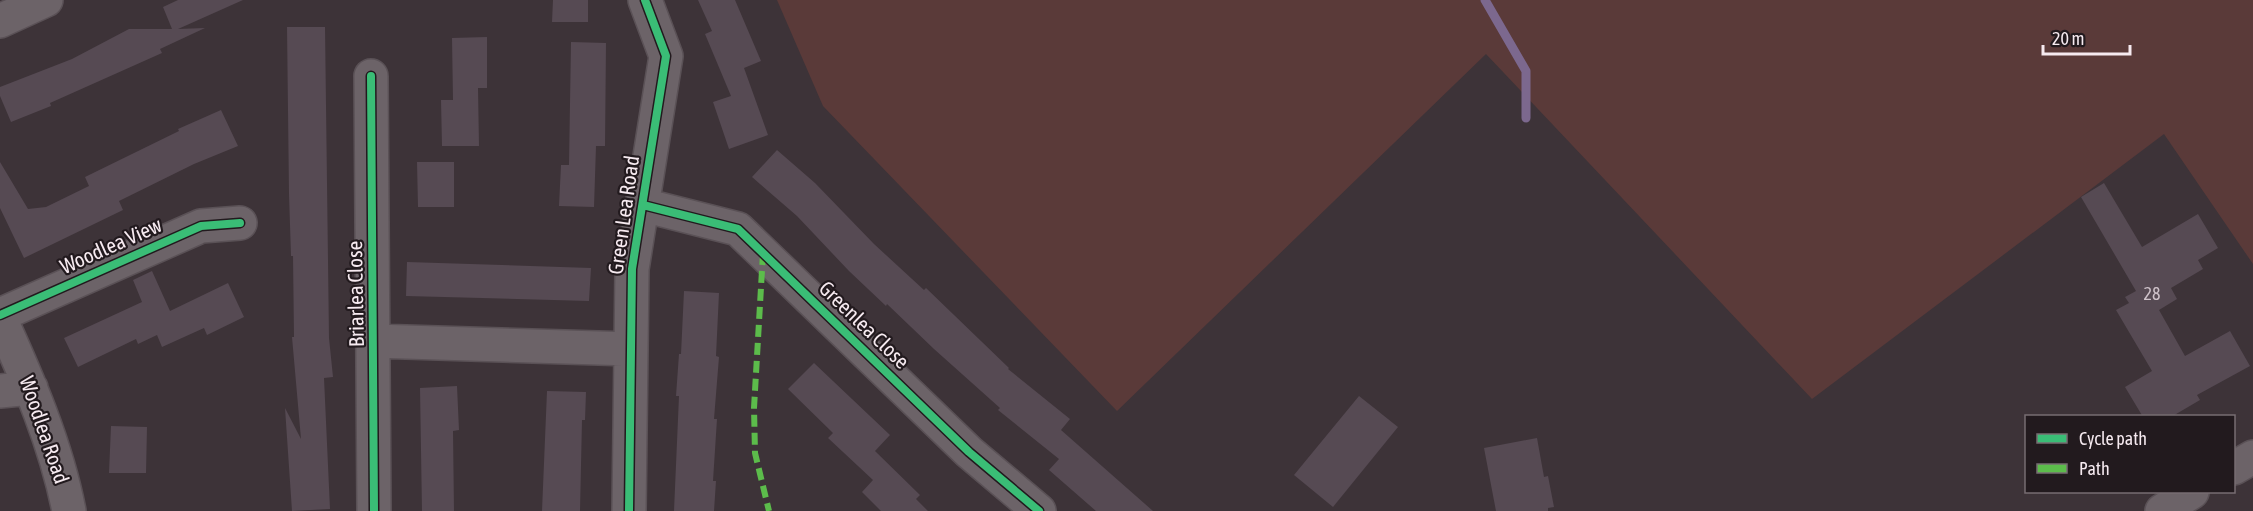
<svg xmlns="http://www.w3.org/2000/svg" width="2253" height="511" font-family="'Asap Condensed',sans-serif">
<rect width="100%" height="100%" fill="#3d3338"/>
<path fill="#5a3a39" d="M777,0H2253V264L2164,134L1812,399L1486,54L1117,411L823,106Z"/>
<g fill="none" stroke-linecap="round" stroke-linejoin="round">
<path stroke="#7c688e" stroke-width="9" d="M1485,0L1526,71V118"/>
</g>
<path fill="#564a53" d="M178,0H243L178,29L205,28L160,49L162,53L50,103L51,106L11,122L0,96V87L72,59L129,29H172L163,7Z
M553,0H588V22H552Z
M698,0H735L761,61L744,68L768,135L729,149L713,102L731,96L705,34L712,31Z
M287,27H325L329,338L333,377L324,378L330,509L292,511L285,408L301,439L292,337H294L293,256H291L289,194Z
M487,37V88H478L479,146H442L441,100H453L452,38Z
M571,42L606,43L605,146H596L594,207L559,206L561,165H569Z
M221,110L238,146L194,164L119,201L123,210L24,258L0,208V162L28,209L46,207L89,186L85,177L179,131L178,129Z
M777,150L815,183L874,244L924,290L926,288L1009,368L1008,369L1070,419L1061,430L1153,511H1096L1049,470L1059,459L998,410L1000,408L934,349L887,304L886,306L849,271L797,216L752,177Z
M417,162H454V207H418Z
M2104,183L2142,247L2198,214L2218,248L2198,260L2203,269L2171,288L2177,299L2159,310L2185,356L2230,331L2250,366L2197,395L2200,400L2171,417H2143L2125,387L2152,371L2116,310L2129,303L2125,297L2136,291L2081,197Z
M407,262L591,268L589,301L406,296Z
M152,271L170,311L228,283L244,317L207,335L204,328L162,347L157,335L138,344L136,339L78,367L64,338L142,302L133,280Z
M684,291L719,293L716,356L719,357L714,419H717L713,481H716L714,511H674L679,396H676L679,354H681Z
M814,363L890,435L875,451L920,495L916,499L928,511H881L862,492L873,480L828,438L833,433L788,389Z
M457,386L459,430L453,431L454,511H422L420,388Z
M547,391L586,392L585,420H582L580,511H542Z
M1359,396L1398,427L1333,507L1294,475Z
M111,426L147,427L146,473H109Z
M1537,438L1544,477L1548,476L1554,507L1548,508V511H1496L1484,448Z"/>
<g fill="none" stroke-linecap="round" stroke-linejoin="round">
<g stroke="#5a5156" stroke-width="36">
<path id="minor" d="M0,21L46,0
M371,76L374,511
M643,205L738,229L969,452L1039,511
M0,315L201,226L240,223
M0,318C28,380 56,444 69,511
M374,341L631,349
M0,391L31,388
M2234,468L2253,457
M629,511L632,269L666,56L645,0
M2162,511L2192,492"/>
</g>
<use href="#minor" stroke="#6c6368" stroke-width="33"/>
<path stroke="#5cbc4b" stroke-width="6" stroke-dasharray="12 6" stroke-linecap="butt" d="M763,253L754,408L755,453L769,511"/>
<g stroke="#221a1e" stroke-width="11">
<path id="cycleway" d="M371,76L374,511
M643,205L738,229L969,452L1039,511
M0,315L201,226L240,223
M629,511L632,269L666,56L645,0"/>
</g>
<use href="#cycleway" stroke="#3abd76" stroke-width="8"/>
</g>
<g text-anchor="middle" stroke-width="4.5" stroke-linejoin="round" paint-order="stroke">
<g font-size="18" fill="#cec2c9">
<text x="2152" y="300">28</text>
</g>
<g font-size="21" fill="#f6eaf0" stroke="#221a1e">
<text transform="translate(624 215) rotate(-82)" y="7">Green Lea Road</text>
<text transform="translate(111 246) rotate(-24)" y="7">Woodlea View</text>
<text transform="translate(356 294) rotate(-91)" y="7">Briarlea Close</text>
<text transform="translate(864 325) rotate(44)" y="7">Greenlea Close</text>
<text transform="translate(44 430) rotate(71)" y="7">Woodlea Road</text>
</g>
</g>
<rect x="2025" y="415" width="210" height="78" fill="#221a1e" stroke="#776d72" stroke-width="1.5"/>
<rect x="2037" y="434" width="30" height="9" fill="#3abd76" stroke="#776d72" stroke-width="1.5"/>
<text x="2079" y="445" font-size="18" fill="#f6eaf0">Cycle path</text>
<rect x="2037" y="464" width="30" height="9" fill="#5cbc4b" stroke="#776d72" stroke-width="1.5"/>
<text x="2079" y="475" font-size="18" fill="#f6eaf0">Path</text>
<path d="M2043 45v9h87v-9" fill="none" stroke="#f6eaf0" stroke-width="3"/>
<text x="2052" y="45" font-size="18" fill="#f6eaf0" stroke="#221a1e" stroke-width="4.5" paint-order="stroke">20 m</text>
</svg>
